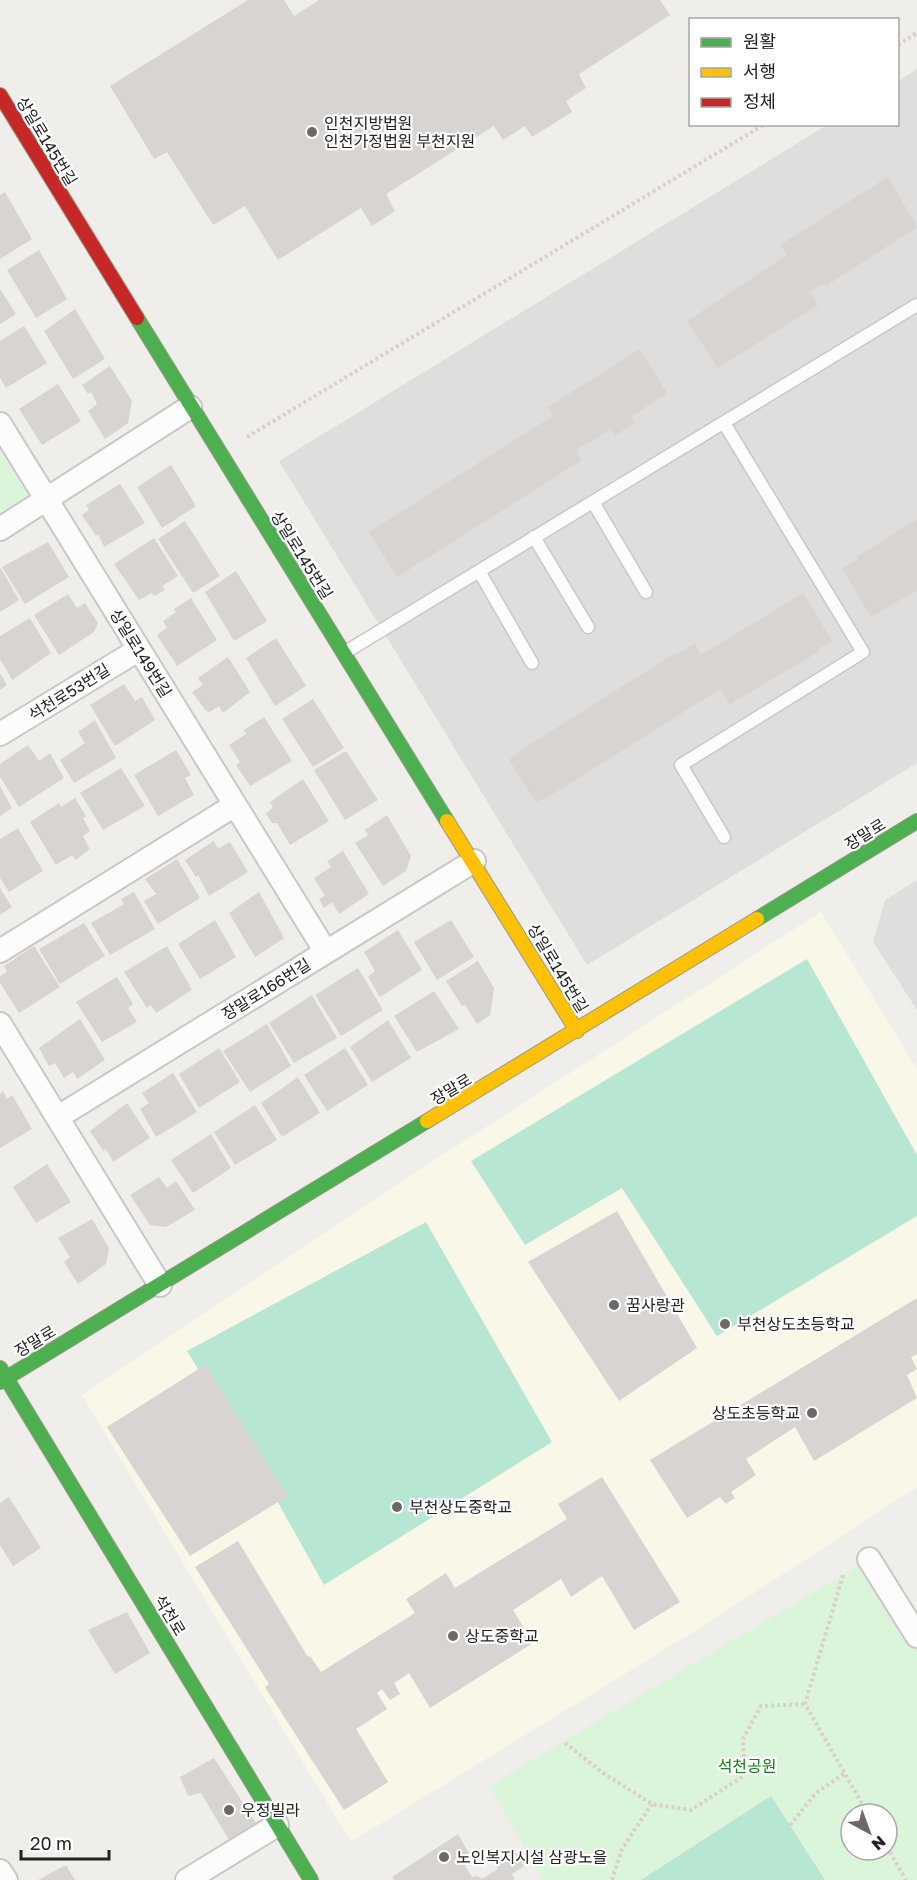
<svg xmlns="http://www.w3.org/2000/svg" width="917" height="1880" font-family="'Golos Text','Noto Sans KR',sans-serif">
<rect width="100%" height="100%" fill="#f0eeeb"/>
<path fill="#dfdedc" d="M917,69V763L587,965L279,461L827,125L898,124V81Z
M917,880V1010L873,942L885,900Z"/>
<path fill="#f8f7e8" d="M821,912L917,1069V1487L714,1619L351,1842L82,1395L433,1161Z"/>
<path fill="#daf5da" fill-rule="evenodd" d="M0,424L47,500L0,529Z
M869,1559L917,1636V1880H543L489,1786ZM851,1814H887V1850H851Z"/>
<path fill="#b7e6d2" d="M807,959L917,1155V1216L717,1336L622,1188L525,1245L471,1161Z
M426,1222L552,1442L324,1585L271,1490L187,1351Z
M771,1796L825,1880H641Z"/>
<path fill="#d7d4d2" d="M248,0H284L294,16L319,0H660L670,15L579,74L586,88L566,101L572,112L532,137L525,126L503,140L494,126L386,194L395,211L372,226L361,208L278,260L245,206L213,225L167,152L154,159L110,86Z
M888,177L917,227L826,286L824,283L810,292L818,305L718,368L687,321L787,255L780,245Z
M5,192L32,239L0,259V195Z
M39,250L67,299L36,318L7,270Z
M0,289L16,314L0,324Z
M75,309L105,359L73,379L44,331Z
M24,326L47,363L6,388L0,378V341Z
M640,349L667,393L631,417L635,422L615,436L610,430L576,450L582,460L397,577L369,532L553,416L548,407Z
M110,366L132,401L128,423L105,439L88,411L97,404L91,392L88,394L82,385Z
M58,384L81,421L42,445L19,409Z
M171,465L196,506L162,528L137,487Z
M120,484L145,523L104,547L98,534L96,536L82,515L89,510L86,505Z
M917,519V590L871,617L842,569L858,559L857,557Z
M185,521L220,576L193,593L158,539Z
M154,538L178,576L162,586L165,590L154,596L152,593L139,600L114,564Z
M48,542L69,577L25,604L2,567Z
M0,567L19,600L0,612Z
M236,571L267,621L234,641L205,592Z
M803,593L832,641L818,649L820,651L730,704L720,689L553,794L536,802L509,760L526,747L677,652L678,654L695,643L701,655Z
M68,594L77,608L85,603L98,623L94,632L59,655L34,615Z
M191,598L217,640L177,666L157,635L167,628L163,621L176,612L174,609Z
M30,618L51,653L12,680L0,659V636Z
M276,638L306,686L275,706L246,658Z
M228,657L250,692L223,713L219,706L210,712L206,711L192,692L203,685L198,678Z
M0,673L7,685L0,690Z
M124,684L135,701L142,697L155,720L115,746L90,705Z
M313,699L344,748L313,767L282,719Z
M264,717L292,761L250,786L236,765L240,762L229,745L246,734L244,730Z
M95,720L116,758L74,783L60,760L85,743L78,732Z
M28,745L39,761L50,753L64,778L19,807L0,777V764Z
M176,750L191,775L185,778L194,795L158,816L134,775Z
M346,751L378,800L345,820L314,770Z
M121,768L145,806L103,830L80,793Z
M303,779L329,821L290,845L277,823H272L266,814L273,807L270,802Z
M0,786L12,808L0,816Z
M75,798L86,816L83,818L90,831L83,836L90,849L76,860L72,855L56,865L30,822L59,803L61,807Z
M387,815L411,856L406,871L383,886L355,843L368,835L365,830Z
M18,828L43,871L9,892L0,878V839Z
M214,841L218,849L230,842L248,872L209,896L198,875L196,877L185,860Z
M343,851L369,894L339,914L332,902L324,908L319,899L325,896L314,878L331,867L327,861Z
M177,859L200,898L158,924L144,901L156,894L145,879Z
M0,888L12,907L0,915Z
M134,892L155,929L110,955L91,923L124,904L121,899Z
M259,892L284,938L255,957L229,913Z
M215,920L236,957L200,979L178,944Z
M451,920L474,957L437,980L414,942Z
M84,923L105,956L60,984L39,949Z
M398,930L422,970L380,997L368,977L375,971L364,952Z
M34,946L60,987L19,1013L0,983V976L7,972L4,966Z
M167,946L192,990L156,1013L151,1005L147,1008L124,972Z
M478,961L494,988L490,1015L477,1024L465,1005L462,1006L446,981Z
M358,968L383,1010L341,1036L315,995Z
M117,977L133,1004L128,1008L137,1022L102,1042L76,1002Z
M434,991L459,1029L417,1052L394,1016Z
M312,995L337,1038L294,1063L269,1023Z
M80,1019L105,1060L77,1079L73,1072L64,1078L55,1063L49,1066L39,1048Z
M388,1020L411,1058L372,1082L350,1047Z
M267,1024L291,1066L250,1092L223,1051Z
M219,1048L240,1082L199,1108L179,1074Z
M345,1048L368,1085L327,1111L304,1075Z
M173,1073L197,1112L156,1137L140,1109L149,1103L142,1093Z
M298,1077L320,1113L282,1137L261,1103Z
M3,1091L7,1099L12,1095L32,1129L0,1148V1094Z
M127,1103L150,1138L113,1162L106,1149L103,1151L90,1131Z
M255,1105L277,1140L235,1165L214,1132Z
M211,1134L231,1168L193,1193L171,1160Z
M47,1164L71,1202L36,1223L13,1187Z
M159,1177L167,1188L176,1181L195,1210L166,1227L150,1225L130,1195Z
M617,1211L697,1348L619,1401L528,1262Z
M92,1219L109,1248L106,1264L78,1284L64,1262L70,1257L58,1238Z
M917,1298V1354L911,1357L917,1369L907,1375L917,1398L814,1461L795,1427L746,1459L756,1475L731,1492L735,1498L726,1504L720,1497L687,1518L650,1460Z
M205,1365L288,1496L190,1556L107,1427Z
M602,1477L680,1602L634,1630L602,1576L571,1597L561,1579L513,1610L533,1643L430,1708L409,1673L394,1683L400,1694L390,1700L382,1689L377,1693L387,1709L356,1729L388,1782L344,1810L265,1687L269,1684L195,1567L238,1541L308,1657L310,1656L321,1672L415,1613L406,1599L446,1573L455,1588L567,1519L558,1504Z
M9,1497L41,1548L13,1566L0,1545V1503Z
M127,1612L150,1653L115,1674L88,1630Z
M214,1758L256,1823L229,1840L201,1793L188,1796L180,1777Z
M458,1834L470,1855L462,1860L472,1877L478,1876L482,1879L498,1869L495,1864L515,1851L524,1866L512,1874L515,1880H394L392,1877Z
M66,1865L75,1880H38Z"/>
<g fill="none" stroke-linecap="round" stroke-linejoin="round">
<g stroke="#c9c8c7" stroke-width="15">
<path id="lane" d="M593,502L646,592
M534,537L588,627
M479,571L532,663
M344,653L917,305
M724,837L681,765L863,652L724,423"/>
</g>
<g stroke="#c9c8c7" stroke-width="26">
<path id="street" d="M0,424L326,952
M0,529L190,407
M0,734L138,650
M0,951L235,805
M0,1024L160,1285
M58,1117L474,861
M869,1559L917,1636
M0,1871L6,1880
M187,1880L277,1825"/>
</g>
<g stroke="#999a82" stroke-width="16">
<path id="fast" d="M137,318L447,821
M757,919L917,821
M0,1368L311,1880
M0,1382L427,1121"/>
</g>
<g stroke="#999a82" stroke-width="16">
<path id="slow" d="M447,821L577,1031
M427,1121L757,919"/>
</g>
<g stroke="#999a82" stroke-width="16">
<path id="jam" d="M0,95L137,318"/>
</g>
<path stroke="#dccecd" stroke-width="4" stroke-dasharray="3 3" stroke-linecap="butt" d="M898,45L917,33
M247,437L765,124
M843,1575L805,1704L868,1814
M565,1743L603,1773L652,1804L691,1810L745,1775L743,1739L761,1706L805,1704
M790,1825L816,1793L845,1773
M887,1847L906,1880
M612,1880L622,1849L652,1804"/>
<use href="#lane" stroke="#fdfcfc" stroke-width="12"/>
<use href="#street" stroke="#fdfcfc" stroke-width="22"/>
<use href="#fast" stroke="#4caf50" stroke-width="14"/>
<use href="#slow" stroke="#ffc107" stroke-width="14"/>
<use href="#jam" stroke="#c62828" stroke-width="14"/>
</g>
<g fill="#6a6968" stroke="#fff" stroke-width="2">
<circle cx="312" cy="132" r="6"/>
<circle cx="614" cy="1305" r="6"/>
<circle cx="725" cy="1324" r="6"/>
<circle cx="812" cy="1413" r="6"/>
<circle cx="397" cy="1507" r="6"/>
<circle cx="453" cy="1636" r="6"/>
<circle cx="229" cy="1810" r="6"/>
<circle cx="444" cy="1857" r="6"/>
</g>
<g text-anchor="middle" stroke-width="4.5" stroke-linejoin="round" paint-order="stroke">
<g font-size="16" fill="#222" stroke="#fff" text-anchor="start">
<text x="324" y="129">인천지방법원<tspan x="324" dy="18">인천가정법원 부천지원</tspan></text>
<text x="626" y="1311">꿈사랑관</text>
<text x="737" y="1330">부천상도초등학교</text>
<text x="800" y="1419" text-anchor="end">상도초등학교</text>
<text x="409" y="1513">부천상도중학교</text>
<text x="465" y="1642">상도중학교</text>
<text x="241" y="1816">우정빌라</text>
<text x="456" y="1863">노인복지시설 삼광노을</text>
</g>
<g font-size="16" fill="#222" stroke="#fff">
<text transform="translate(47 141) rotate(59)" y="6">상일로145번길</text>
<text transform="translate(302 555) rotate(58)" y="6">상일로145번길</text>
<text transform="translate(141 653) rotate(58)" y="6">상일로149번길</text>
<text transform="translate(69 692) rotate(-32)" y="6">석천로53번길</text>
<text transform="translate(865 834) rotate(-32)" y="6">장말로</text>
<text transform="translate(558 968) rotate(59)" y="6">상일로145번길</text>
<text transform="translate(266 989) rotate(-32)" y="6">장말로166번길</text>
<text transform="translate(451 1089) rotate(-31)" y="6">장말로</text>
<text transform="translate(35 1341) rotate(-31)" y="6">장말로</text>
<text transform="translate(170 1615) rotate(59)" y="6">석천로</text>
</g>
<g font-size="16" fill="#0c8416" stroke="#fff">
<text x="747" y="1772">석천공원</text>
</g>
</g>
<rect x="689" y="18" width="210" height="108" fill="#ffffff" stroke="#a7a7a7" stroke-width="1.5"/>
<rect x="701" y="38" width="30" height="9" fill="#4caf50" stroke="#a7a7a7" stroke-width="1.5"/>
<text x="743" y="48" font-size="18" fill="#222222">원활</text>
<rect x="701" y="68" width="30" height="9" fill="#ffc107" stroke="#a7a7a7" stroke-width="1.5"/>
<text x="743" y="78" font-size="18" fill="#222222">서행</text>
<rect x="701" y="98" width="30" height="9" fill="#c62828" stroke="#a7a7a7" stroke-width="1.5"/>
<text x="743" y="108" font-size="18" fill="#222222">정체</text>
<g transform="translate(869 1832) rotate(139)"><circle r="28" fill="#ffffff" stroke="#a7a7a7" stroke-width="1.5"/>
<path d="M0-4.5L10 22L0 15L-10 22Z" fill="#6a6968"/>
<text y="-9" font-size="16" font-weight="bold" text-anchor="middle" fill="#222222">N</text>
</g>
<path d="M21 1850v9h88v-9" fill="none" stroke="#222222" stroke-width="3"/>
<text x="30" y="1850" font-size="18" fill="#222222" stroke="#ffffff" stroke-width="4.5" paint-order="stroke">20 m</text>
</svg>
